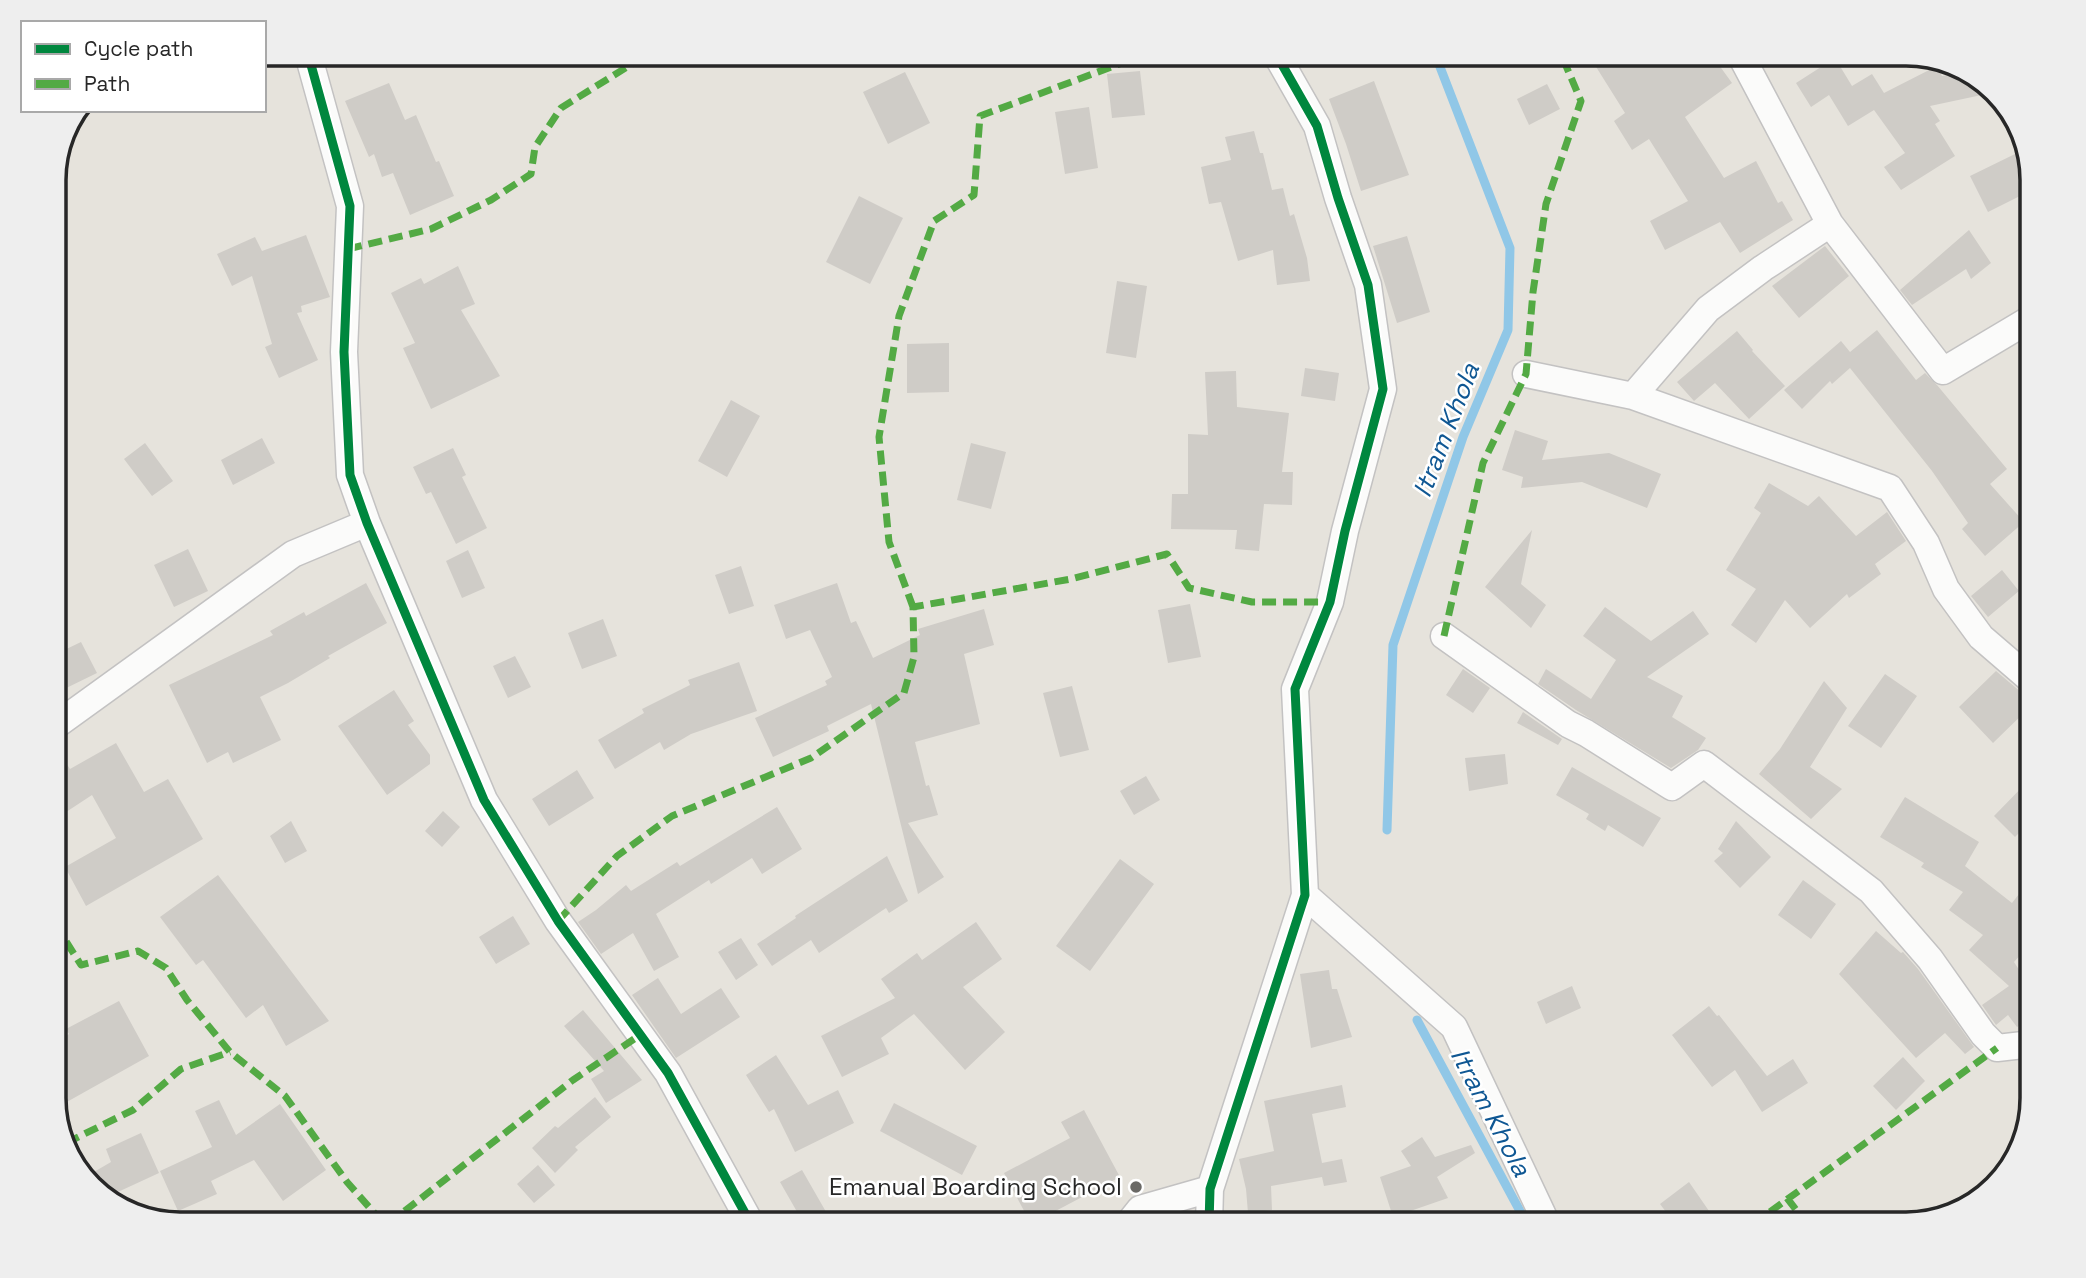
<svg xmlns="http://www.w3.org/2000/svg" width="2086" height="1278" font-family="'Space Grotesk',sans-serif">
<rect width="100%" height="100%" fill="#e6e3dc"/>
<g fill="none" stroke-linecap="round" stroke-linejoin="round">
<path stroke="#90c7e7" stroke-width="9" d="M1387,830L1393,645L1463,437L1508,330L1510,248L1435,54
M1417,1020L1527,1224"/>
</g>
<path fill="#cfccc7" d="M1588,54H1711L1732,83L1685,117L1724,178L1756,161L1778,203L1782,201L1793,220L1740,253L1720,222L1665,250L1650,221L1688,201L1649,139L1632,150L1614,121L1625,113Z
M1835,58L1852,86L1872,74L1884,93L1937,66L1942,76L1969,71L1991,93L1930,106L1940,121L1935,124L1955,156L1901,190L1884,167L1905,153L1874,110L1848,126L1829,95L1811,107L1796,83Z
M1140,71L1145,115L1112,118L1107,74Z
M905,72L930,123L888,144L863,92Z
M1374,81L1409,175L1361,191L1346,144L1329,99Z
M389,83L405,120L416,115L436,162L439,161L454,196L410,215L393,173L382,177L374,154L369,157L345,101Z
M1547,84L1560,109L1529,125L1517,99Z
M1089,107L1098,168L1065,174L1055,112Z
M1254,131L1260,153H1263L1272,190L1283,188L1290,216L1294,214L1307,258L1310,281L1277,285L1273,250L1238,261L1221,202L1209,204L1201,167L1231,160L1225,137Z
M2015,154L2032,190L1988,212L1970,176Z
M859,196L903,218L870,284L826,262Z
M1969,230L1991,263L1971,279L1966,269L1912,305L1900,290Z
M306,235L330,297L301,306L302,312L297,313L318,360L279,378L265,347L272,344L252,276L232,286L217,254L255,237L262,251Z
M1407,236L1430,312L1397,323L1373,246Z
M1825,246L1849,276L1799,318L1772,286Z
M458,266L475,304L461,310L500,376L431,409L403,348L415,343L391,293L421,278L424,284Z
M1117,281L1147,286L1136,358L1106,353Z
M1877,330L1916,380L1925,373L1937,385L2007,469L1990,484L2024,522L1985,556L1962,529L1968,523L1932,471L1850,368L1832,384L1830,381L1802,409L1784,390L1841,341L1850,352Z
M1737,331L1753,350L1752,351L1785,386L1749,419L1715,383L1694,401L1677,382Z
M949,343V392L907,393V344Z
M1305,368L1339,373L1335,401L1301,396Z
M1236,371L1237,407L1289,413L1282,472H1293L1292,505L1264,504L1259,551L1235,549L1237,530L1171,529L1172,494H1188V434L1208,435L1205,372Z
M731,400L760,416L727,477L698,461Z
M1515,430L1548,441L1542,460L1609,453L1661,474L1647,508L1582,482L1521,488L1523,477L1502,470Z
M262,438L275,463L233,485L221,460Z
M145,443L173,481L152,496L124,459Z
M971,443L1006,452L991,509L957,500Z
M453,448L466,475L462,477L487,528L456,544L431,492L426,494L413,467Z
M1769,483L1808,506L1819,496L1856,536L1887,512L1906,541L1875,564L1881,574L1849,598L1847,594L1810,628L1785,600L1756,643L1731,625L1756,589L1726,570L1761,513L1754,508Z
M1532,530L1521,584L1546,605L1531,628L1485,587Z
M188,549L208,591L174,607L154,565Z
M468,550L485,588L462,598L446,561Z
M741,566L754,606L729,614L715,575Z
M2002,570L2019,591L1988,617L1971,596Z
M366,583L387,623L328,656L330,658L288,683L260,697L281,740L233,763L228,752L207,763L169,685L273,635L270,631L304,612L306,616Z
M837,583L851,623L856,621L873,658L920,635L918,629L984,609L994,645L964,654L980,724L915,742L926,786L929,785L938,815L908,823L944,877L918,894L871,704L827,726L829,731L773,757L755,718L827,685L825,681L832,677L810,630L786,639L774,605Z
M1190,604L1201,657L1168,663L1158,610Z
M1605,607L1651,641L1693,611L1709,634L1647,677L1683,696L1672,717L1706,738L1698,750L1671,768L1576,710L1538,684L1546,669L1591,699L1616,660L1583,636Z
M603,619L617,656L582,669L568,633Z
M81,642L97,673L54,694V655Z
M515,656L531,687L508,698L493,666Z
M739,662L757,711L691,734L664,750L660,742L615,769L598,740L644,713L642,709L690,685L688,680Z
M1463,669L1490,688L1473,713L1446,695Z
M1996,671L2022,693L2032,696V705L1993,743L1959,707Z
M1885,674L1917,696L1881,748L1848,726Z
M1824,681L1847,708L1810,767L1842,789L1811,819L1759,774L1780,749Z
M1072,686L1089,750L1060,757L1043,693Z
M394,690L414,721L408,725L430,755V764L387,795L338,726Z
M1523,712L1562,739L1558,745L1517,723Z
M116,743L144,792L168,779L203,839L86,906L65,867L116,838L92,795L54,820V745L70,769Z
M1505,754L1508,784L1469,791L1465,758Z
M1572,767L1661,818L1643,847L1608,825L1605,831L1586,819L1589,814L1556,795Z
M577,770L594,798L549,826L532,799Z
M1146,776L1160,800L1134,815L1120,791Z
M2032,777V820L2015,837L1994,816Z
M1905,797L1979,842L1965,866L2012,903L2019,894L2032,906V942L2014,962L2023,976L2032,969V1017L2017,1027L2008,1015L1996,1025L1982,1005L2009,986L1969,950L1983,935L1949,910L1963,892L1921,867L1924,863L1880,837Z
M777,807L802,849L762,874L752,858L711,884L709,880L656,914L679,957L654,971L633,933L601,954L578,922L596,910L626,885L631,891L677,862L680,866Z
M443,811L460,827L442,847L425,831Z
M291,821L307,851L285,863L270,836Z
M1736,821L1771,857L1740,888L1714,861L1723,853L1718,849Z
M887,856L908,901L889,913L886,908L819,953L811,940L772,966L757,944L796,918L795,916Z
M1120,859L1154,884L1090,971L1056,946Z
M218,875L329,1021L286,1046L263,1005L246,1018L203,960L196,965L160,917Z
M1803,880L1836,904L1811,939L1778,915Z
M513,916L530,944L496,964L479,937Z
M976,922L1002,959L963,987L1005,1032L965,1070L914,1014L881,1038L889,1054L842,1077L821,1036L895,998L881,979L917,953L922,960Z
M1876,931L1901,953L1903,952L1918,969L1974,1047L1965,1054L1945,1033L1916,1058L1839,974Z
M741,938L758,965L736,980L718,952Z
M1329,970L1332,989H1337L1352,1037L1311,1048L1300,974Z
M658,978L681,1014L721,988L740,1017L676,1058L632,995Z
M1572,986L1581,1008L1546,1024L1537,1002Z
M119,1001L149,1056L56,1108L54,1043L69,1034L66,1029Z
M1709,1006L1717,1016L1719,1015L1767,1076L1793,1059L1808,1083L1762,1112L1735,1070L1712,1087L1672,1035Z
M583,1010L642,1080L606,1103L591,1079L604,1071L564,1026Z
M776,1055L808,1105L838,1090L854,1123L795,1152L774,1109L769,1112L746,1075Z
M1903,1057L1925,1081L1896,1110L1873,1086Z
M1342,1085L1346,1107L1312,1114L1322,1163L1342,1159L1347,1182L1324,1186L1322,1177L1271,1186L1272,1210L1248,1213L1246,1189L1239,1159L1274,1151L1264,1101Z
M595,1097L611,1117L575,1147L578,1150L555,1173L532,1148L555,1126L558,1128Z
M219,1100L236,1135L280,1104L326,1170L283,1201L254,1160L211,1181L217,1194L178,1211L160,1171L212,1147L195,1111Z
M894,1103L977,1146L962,1175L880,1131Z
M1084,1110L1120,1177L1031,1224L1004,1173L1070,1138L1061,1122Z
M141,1133L159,1173L107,1197L87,1176L111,1162L106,1149Z
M1422,1137L1435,1157L1471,1145L1475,1153L1437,1177L1448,1198L1393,1217L1380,1177L1411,1166L1401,1151Z
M538,1165L555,1185L534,1203L517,1184Z
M802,1170L833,1224H804L780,1182Z
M1689,1182L1718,1224H1675L1660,1204Z"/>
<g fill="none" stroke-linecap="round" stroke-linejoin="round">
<g stroke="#c3c2c2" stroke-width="29">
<path id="street" d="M308,54L350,206L344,352L350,475L367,523L484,800L558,921L668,1073L751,1224
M1740,54L1830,224L1943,371L2032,318
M1526,374L1633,396L1890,488L1926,543L1946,589L1981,637L2032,681
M1633,396L1708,309L1763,268L1830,224
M1444,636L1568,724L1586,733L1672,787L1704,764L1871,891L1930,959L1983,1034L1997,1048L2032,1044
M55,726L293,554L367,523
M1305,895L1454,1027L1547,1224
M1128,1224L1140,1209L1210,1189
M1209,1224L1210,1189L1305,895L1295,689L1330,602L1345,531L1383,389L1368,285L1338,198L1317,126L1276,54"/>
</g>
<use href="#street" stroke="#fbfbfa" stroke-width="26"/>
<path stroke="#53aa44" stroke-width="7" stroke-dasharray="14 7" stroke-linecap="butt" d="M348,249L431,229L491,200L531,174L535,147L561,108L648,54
M913,607L889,542L879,437L899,316L934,221L974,195L980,116L1146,54
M1444,636L1483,463L1526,374L1533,292L1546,204L1581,101L1561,54
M558,921L617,856L672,816L811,758L904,693L914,657L913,607L1071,579L1167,554L1189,588L1252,602H1330
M55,924L81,965L138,951L166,968L187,1000L230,1052L285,1096L347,1182L384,1224
M66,1143L133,1110L181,1069L230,1052
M1787,1198L1807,1224
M388,1224L573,1080L640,1035
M1753,1224L1997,1048"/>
<g stroke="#fff" stroke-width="13">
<path id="cycleway" d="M308,54L350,206L344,352L350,475L367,523L484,800L558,921L668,1073L751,1224
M1209,1224L1210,1189L1305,895L1295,689L1330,602L1345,531L1383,389L1368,285L1338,198L1317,126L1276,54"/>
</g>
<use href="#cycleway" stroke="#00873e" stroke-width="9"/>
</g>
<circle fill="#6a6966" stroke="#fff" stroke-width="2.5" cx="1136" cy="1187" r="7"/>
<g text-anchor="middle" stroke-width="5" stroke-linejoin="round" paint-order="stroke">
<g font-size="24" fill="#272727" stroke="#fff" text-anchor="end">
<text x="1122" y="1195">Emanual Boarding School</text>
</g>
<g font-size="26" font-style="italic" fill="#0f5793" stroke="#fff">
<text transform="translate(1446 430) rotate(-69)" y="9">Itram Khola</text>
<text transform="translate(1491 1112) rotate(62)" y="9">Itram Khola</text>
</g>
</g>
<path d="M0 0H2086V1278H0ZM180 66H1906A114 114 0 0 1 2020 180V1098A114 114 0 0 1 1906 1212H180A114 114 0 0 1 66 1098V180A114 114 0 0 1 180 66Z" fill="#eee" fill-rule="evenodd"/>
<path fill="none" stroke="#272727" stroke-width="3.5" d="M180 66H1906A114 114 0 0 1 2020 180V1098A114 114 0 0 1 1906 1212H180A114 114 0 0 1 66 1098V180A114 114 0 0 1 180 66Z"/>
<rect x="21" y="21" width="245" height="91" fill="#ffffff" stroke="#a9a9a9" stroke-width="2"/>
<rect x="35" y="44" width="35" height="10" fill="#00873e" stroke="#a9a9a9" stroke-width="2"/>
<text x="84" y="56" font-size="21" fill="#272727">Cycle path</text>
<rect x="35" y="79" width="35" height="10" fill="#53aa44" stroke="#a9a9a9" stroke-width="2"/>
<text x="84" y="91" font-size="21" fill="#272727">Path</text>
</svg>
